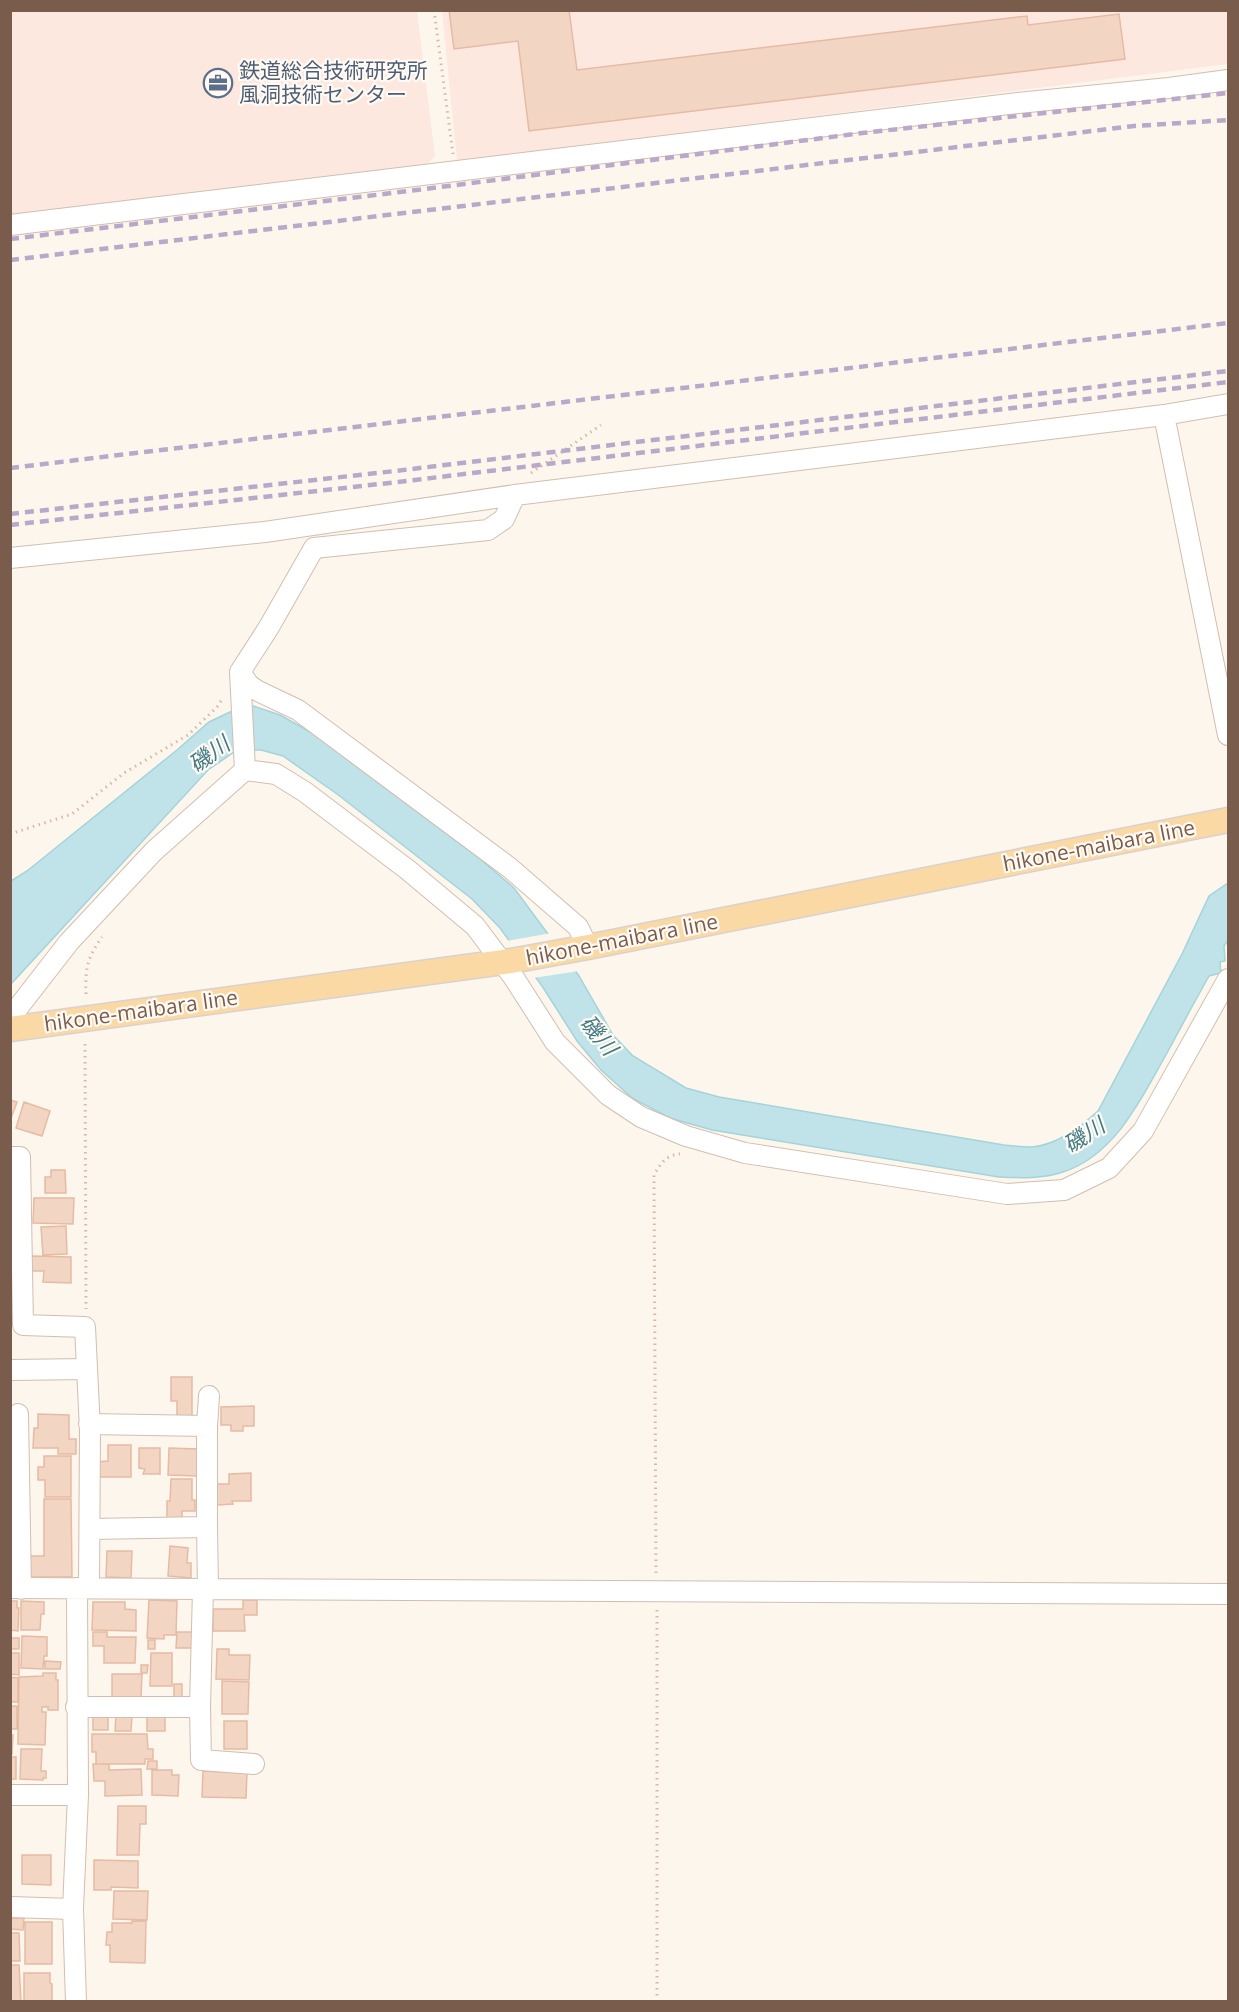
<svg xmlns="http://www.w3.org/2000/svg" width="1239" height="2012" font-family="'Open Sans','Noto Sans JP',sans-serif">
<rect width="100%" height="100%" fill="#fdf6ec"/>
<path fill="#fde8e0" d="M10,11H417L435,156L427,165L11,216Z
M442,11H1228V64L457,161Z"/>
<path fill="#bfe3e8" stroke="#a5d3da" stroke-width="1.5" d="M253,706L280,715L312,733L479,858L514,888L579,976L613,1035L633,1056L686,1088L719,1097L1004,1145C1013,1146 1023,1147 1032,1147C1057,1145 1080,1127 1098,1111L1182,954L1209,896L1228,883V940L1224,946L1225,961L1220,962L1221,973L1209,976C1195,1001 1181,1027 1167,1053C1142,1097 1116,1155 1063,1172C1042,1179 1021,1178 999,1177L712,1130L670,1118L632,1098L601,1070L577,1041L542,986L500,928L472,899L337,794L283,756L261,750H237L208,770L11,984V881L27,871L177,750L209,722L230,712Z"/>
<path fill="#fdf6ec" d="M552,933L579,971L533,978L506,941Z"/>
<path fill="#f3d5c3" stroke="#e6bba3" stroke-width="1.5" d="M449,10H569L577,70L1027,16L1028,25L1119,14L1125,59L529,131L518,41L454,49Z
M10,1100L17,1102L10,1121Z
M24,1102L50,1111L42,1136L16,1128Z
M51,1170H65L66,1193H45V1177H51Z
M34,1198H74L73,1224L33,1223Z
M66,1226L67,1254L43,1255L41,1227Z
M31,1256L71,1257V1283L43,1282L44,1271H31Z
M10,1273H13L14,1297H10Z
M171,1377H192V1417H177V1401H171Z
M254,1406V1426H243V1431H231V1425H221V1407Z
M38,1414L69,1415V1439H76V1454H58V1448H33L34,1428H38Z
M108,1445H131V1477H97L96,1462L108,1461Z
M139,1448H160V1474H143L145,1469L139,1468Z
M169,1448L198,1449L197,1476L168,1475Z
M44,1456H71V1497H45V1480H38V1467H44Z
M251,1473V1501H232L233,1504L217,1505L216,1484H229V1474Z
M171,1479H192V1500H195V1511H182V1519H167V1501H170Z
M44,1499H71L72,1577H27V1556H44Z
M170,1546L188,1548L187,1563H191V1578L168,1576Z
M107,1551H132L131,1578L106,1577Z
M149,1600L177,1601L176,1635H164V1639L147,1638Z
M243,1600H257V1615H244L245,1631H213V1609H243Z
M10,1601H17V1608H19L18,1631L10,1630Z
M21,1601L44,1602V1614H41L40,1630H21Z
M93,1602H125V1609L136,1610V1631L92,1630Z
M93,1632H107V1637H136L135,1663H104V1646H93Z
M177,1632H194V1648H176Z
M22,1636L47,1637V1656H44L43,1669L21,1668Z
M10,1638H19V1649H10Z
M148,1640H155V1649H148Z
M217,1649H229V1655H250L249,1680L216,1679Z
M10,1653H19V1675L10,1674Z
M151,1653H172V1686H150Z
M45,1661L61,1662L60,1669H45Z
M141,1665H148L147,1673H141Z
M43,1673H56V1680H58V1710H48V1707H42V1712H46L45,1745L18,1744L19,1677L43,1676Z
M112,1674H142L141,1697H112Z
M10,1677L18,1678V1702H10Z
M222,1681L249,1682L248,1714H222Z
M174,1684H182V1699H174Z
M10,1706H17V1729H10Z
M116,1715L132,1716L131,1731H115Z
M147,1715H165V1731H147Z
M93,1716H108V1730H93Z
M224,1721H247V1749H224Z
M10,1734L13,1735L12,1754H10Z
M92,1734H147L148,1749H153V1759H145V1764H96V1752H92Z
M21,1749H42L41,1771H46V1778H43V1780L20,1779Z
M10,1757H16V1779H10Z
M148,1761H157V1769H147Z
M93,1764H109V1770L141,1769L142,1795L105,1796V1781H94Z
M152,1770H172V1775H179L178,1796L152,1795Z
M203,1771L247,1773L246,1798L202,1797Z
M118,1806H146V1824H140L139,1855H117Z
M22,1855H51V1885L22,1884Z
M94,1860L138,1861V1888L111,1887V1890H94Z
M114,1891H148L147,1920L113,1919Z
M10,1918H24L23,1930L10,1929Z
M132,1921H146L145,1963L110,1962V1945H106L107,1932H112V1923H132Z
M25,1922H52V1964H25Z
M10,1933H19L20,1961H10Z
M10,1965H19L21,2002H10Z
M24,1973H50V1983L52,1984V2002H24Z"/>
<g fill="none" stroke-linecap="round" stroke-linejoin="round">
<g stroke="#d1beb0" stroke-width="22">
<path id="minor" d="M10,225L1018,103L1169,88L1228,80
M1164,415L1228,735
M10,558L265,532L515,495L1164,415L1228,404
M240,672L249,685L258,691L298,710L510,868L578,927L588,947
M245,770L276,774L305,792L408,870L475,926L514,978L555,1042L608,1095L641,1117L686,1136L745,1153L1007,1194L1064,1190L1109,1168L1143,1131L1228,979
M10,1018L69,942L154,851L245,770L240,672L269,627L314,548L488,530L504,519L515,495
M10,1157H20L23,1325L85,1327L90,1430L89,1588
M10,1370L87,1369
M18,1414L21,1589
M89,1424L207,1426V1527
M207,1426L209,1396
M90,1529L207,1527L208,1589
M10,1588L1228,1594
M76,1707H200L203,1589
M200,1707L201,1760L254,1764
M10,1795H78
M10,1907L73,1909
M76,2002L73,1909L78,1795L77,1588"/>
</g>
<g stroke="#dad1cd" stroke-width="27">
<path id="major" d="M10,1029L511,961L588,947L1228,820"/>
</g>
<path stroke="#d9b8a5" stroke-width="3" stroke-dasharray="1.5 4.5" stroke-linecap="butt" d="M434,10L453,154
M531,473L601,425
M10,834L72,814L124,773L188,735L217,707L223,698
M86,994C85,969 87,958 102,937
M85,1044L86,1309
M656,1573L654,1175C661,1163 666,1155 680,1154
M657,1610V2002"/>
<use href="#minor" stroke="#fff" stroke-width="20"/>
<use href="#major" stroke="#fbd9a5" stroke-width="24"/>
<path stroke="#b9a8c9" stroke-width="4.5" stroke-dasharray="9 6" stroke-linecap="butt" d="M10,239L425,189L862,133L1228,93
M10,260L1134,126L1228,120
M10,468L1228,323
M10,514L395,471L1228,371
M10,525L398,482L1228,382"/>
</g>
<defs>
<g id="office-ring" transform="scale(1.5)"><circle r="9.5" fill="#fffaf3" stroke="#5c6f8a" stroke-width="1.5"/><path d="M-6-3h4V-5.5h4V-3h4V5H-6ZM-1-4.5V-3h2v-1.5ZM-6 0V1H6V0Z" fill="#5c6f8a"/></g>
</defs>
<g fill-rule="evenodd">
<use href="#office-ring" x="218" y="83"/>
</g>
<g text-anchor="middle" stroke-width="4.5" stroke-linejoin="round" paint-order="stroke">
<g font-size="21" fill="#4e5e75" stroke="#fffaf3" text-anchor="start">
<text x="239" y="78">鉄道総合技術研究所<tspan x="239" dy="24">風洞技術センター</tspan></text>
</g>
<g font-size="21" fill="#7a5c4d" stroke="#fffaf3">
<text transform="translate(1099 846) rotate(-11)" y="7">hikone-maibara line</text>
<text transform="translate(622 940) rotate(-11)" y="7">hikone-maibara line</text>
<text transform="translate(141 1011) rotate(-8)" y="7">hikone-maibara line</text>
</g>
<g font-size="22" font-style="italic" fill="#437c86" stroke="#fffaf3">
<text transform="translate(209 754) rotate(-36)" y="8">磯川</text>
<text transform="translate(599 1035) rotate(51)" y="8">磯川</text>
<text transform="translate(1084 1135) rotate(-33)" y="8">磯川</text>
</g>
</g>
<rect width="1239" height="2012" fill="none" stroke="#7a5c4d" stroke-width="24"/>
</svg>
